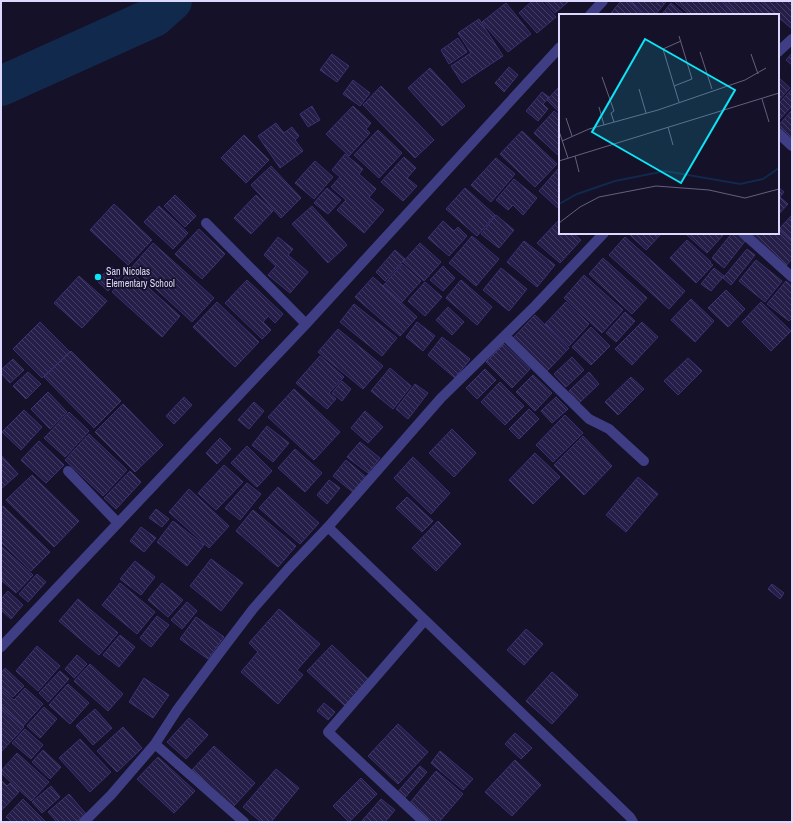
<svg xmlns="http://www.w3.org/2000/svg" width="793" height="823" font-family="'Archivo Narrow',sans-serif">
<defs>
<pattern id="building-back-hatch" width="6" height="6" patternUnits="userSpaceOnUse"><rect width="6" height="6" fill="#251e48"/><path d="M-1 5l2 2M0 0l6 6M5-1l2 2" fill="none" stroke="#443e63"/></pattern>
</defs>
<rect width="100%" height="100%" fill="#141128"/>
<g fill="none" stroke-linecap="round" stroke-linejoin="round">
<path stroke="#11294c" stroke-width="40" d="M1,86L154,17L172,1"/>
</g>
<path fill="url(#building-back-hatch)" stroke="#3c3173" d="M532,1H541L556,17L537,33L519,13Z
M544,1H569L555,13Z
M621,1H628L644,15H614L611,13Z
M629,1H665L666,2L655,15H646Z
M676,1H721L737,15H690L675,2Z
M723,1H757L773,15H739Z
M762,1H792V26L791,28L778,17V15H776L761,2Z
M506,3L531,34L508,52L482,22Z
M671,3L685,15L662,14Z
M479,19L503,56L462,83L451,66L471,53L458,33Z
M458,38L467,52L449,64L441,50Z
M792,53V65L786,60Z
M332,54L349,66L337,82L320,70Z
M509,67L518,75L504,92L495,83Z
M430,68L465,106L442,126L408,88Z
M778,77L790,88L778,101Z
M353,80L370,93L360,106L343,94Z
M381,86L434,140L415,158L363,105Z
M560,86V113L547,100Z
M792,89V106L779,120L778,104Z
M542,92L549,97L543,104L548,109L538,121L526,111Z
M312,106L320,120L308,127L300,114Z
M353,106L371,123L366,129L370,133L349,156L326,134Z
M792,110V142L778,129V126Z
M554,111L560,116V157L534,133Z
M276,123L284,133L292,127L299,136L295,140L303,151L280,168L258,136Z
M378,130L402,153L379,178L354,155Z
M522,131L557,164L535,187L500,154Z
M244,135L269,160L246,183L221,158Z
M345,154L363,169L359,174L376,189L369,197L384,210L364,233L337,210L346,200L331,187L340,177L332,170Z
M404,157L416,168L407,178L417,186L403,201L381,182Z
M496,158L515,174L491,202L471,185Z
M315,161L333,177L314,199L295,183Z
M271,166L301,198L281,218L251,185Z
M558,169L560,171V210L539,191Z
M514,179L537,198L523,215L513,205L508,210L496,200Z
M778,187L784,192L780,197L788,204L778,215Z
M327,188L341,200L328,214L314,203Z
M465,188L495,215L477,236L446,209Z
M175,195L196,216L185,227L164,206Z
M256,195L273,211L251,234L234,218Z
M114,204L152,240L128,265L90,230Z
M159,206L188,233L173,249L144,222Z
M312,206L347,245L328,263L292,224Z
M496,215L514,230L499,248L481,234Z
M792,215V241L779,229Z
M559,220L560,221V233H573L581,240L560,263L537,243Z
M443,221L454,231L458,227L467,236L449,256L428,238Z
M199,229L225,254L202,279L175,254Z
M778,229L792,242V259L784,268L747,233H778Z
M628,233H662L646,250Z
M689,233H725L707,253L687,235Z
M732,233H737L746,240L724,268L712,258Z
M472,236L499,259L476,286L449,263Z
M278,237L293,249L288,255L308,272L290,293L268,275L276,266L264,255Z
M625,237L685,291L669,309L609,255Z
M687,240L711,262L710,263L713,265L696,283L670,258Z
M524,241L555,265L537,287L507,262Z
M153,243L214,298L192,322L132,267Z
M420,243L441,262L424,281L403,262Z
M747,249L755,255L731,285L723,278Z
M395,250L405,259L385,281L376,272Z
M603,258L647,298L632,314L589,274Z
M756,260L782,281L765,302L739,281Z
M402,264L421,281L401,303L383,286Z
M111,266L122,275L108,291L97,281Z
M443,266L455,278L443,291L430,280Z
M501,268L527,289L509,311L483,290Z
M714,268L724,276L711,291L701,284Z
M130,271L180,316L162,337L112,292Z
M584,275L623,310L602,333L564,298Z
M79,276L107,301L82,328L54,303Z
M373,277L417,317L400,336L355,297Z
M247,280L283,314L275,323L268,316L263,322L271,330L262,339L225,303Z
M461,280L492,307L477,325L446,298Z
M786,281L792,286V318L789,321L767,304Z
M425,282L442,297L425,316L408,301Z
M726,290L745,309L728,327L708,308Z
M691,299L714,321L695,342L671,320Z
M217,302L259,342L235,367L193,327Z
M566,302L589,324L569,346L545,324Z
M761,302L791,331L771,351L742,322Z
M354,304L397,338L382,356L340,322Z
M448,307L464,322L452,335L436,320Z
M625,312L635,321L616,342L606,333Z
M535,315L569,348L547,371L513,338Z
M40,322L70,352L42,378L13,349Z
M417,322L435,336L423,351L406,337Z
M642,322L658,337L632,365L615,349Z
M591,327L610,346L591,365L572,347Z
M338,329L383,366L363,389L318,352Z
M442,337L470,359L455,378L428,355Z
M504,344L530,369L512,388L486,362Z
M71,351L121,401L94,428L44,377Z
M320,356L344,377L329,393L336,399L327,409L296,383Z
M572,357L584,370L566,387L554,374Z
M688,358L702,371L678,395L664,381Z
M13,359L24,370L10,383L1,373V370Z
M390,368L411,386L393,409L371,391Z
M485,369L496,380L477,399L466,388Z
M28,372L41,384L26,399L13,386Z
M589,372L599,384L579,403L569,391Z
M533,375L552,393L535,411L516,392Z
M631,377L644,389L618,415L605,402Z
M342,381L351,389L342,401L332,393Z
M500,382L524,406L505,425L481,402Z
M415,384L428,393L408,419L396,409Z
M294,389L340,432L314,460L268,417Z
M48,392L67,412L50,429L31,409Z
M184,397L192,405L174,424L166,416Z
M556,397L568,409L552,423L541,411Z
M254,402L264,411L249,429L238,420Z
M123,404L163,445L135,472L95,432Z
M529,409L539,419L519,439L509,429Z
M24,410L42,427L21,450L2,432Z
M365,411L383,427L368,443L351,428Z
M69,412L89,431L65,457L44,438Z
M565,415L583,433L553,462L536,445Z
M267,426L289,443L273,462L252,445Z
M452,429L476,453L454,477L429,453Z
M89,434L127,470L103,496L65,460Z
M583,436L612,466L584,495L554,465Z
M220,438L231,449L217,464L206,453Z
M39,441L64,465L46,483L21,460Z
M360,442L380,458L368,473L347,457Z
M247,446L272,471L257,487L231,463Z
M295,449L322,473L305,492L278,468Z
M535,453L560,477L533,504L509,480Z
M1,455L18,474L1,489Z
M413,457L450,493L431,514L394,478Z
M346,460L366,477L354,493L333,476Z
M224,465L243,482L216,510L198,493Z
M130,471L141,482L116,509L104,498Z
M32,475L79,521L54,547L6,500Z
M638,477L658,494L626,532L606,515Z
M329,480L340,488L327,504L317,495Z
M247,483L261,494L240,520L225,508Z
M278,487L319,523L300,544L259,508Z
M189,489L229,526L209,548L169,512Z
M407,497L433,521L422,532L396,508Z
M3,506L50,552L31,571L1,542V508Z
M156,509L169,519L162,527L149,518Z
M253,510L296,546L278,567L236,531Z
M173,521L204,545L187,566L157,542Z
M438,521L461,544L436,571L412,548Z
M141,527L156,538L144,552L130,541Z
M1,546L33,575L16,593L1,580Z
M211,559L243,583L221,611L190,586Z
M135,561L155,577L141,595L120,579Z
M37,574L46,582L28,602L19,594Z
M120,583L155,612L137,634L102,605Z
M162,583L183,600L168,617L148,600Z
M772,584L784,593L780,599L768,589Z
M8,591L23,605L11,619L1,610V599Z
M78,599L118,633L99,655L59,621Z
M187,602L197,611L182,629L171,620Z
M279,609L320,644L297,670L303,675L278,704L241,672L258,652L249,643Z
M157,616L169,625L151,647L140,638Z
M196,617L224,637L208,659L180,639Z
M526,629L543,644L524,665L507,650Z
M120,635L135,647L119,667L103,655Z
M332,645L369,680L345,706L307,671Z
M37,646L60,666L38,691L16,671Z
M77,655L87,664L74,678L65,669Z
M90,664L123,694L108,711L74,681Z
M5,668L24,686L13,697L1,687V673Z
M60,671L69,679L48,702L39,693Z
M552,672L578,695L552,724L526,701Z
M144,678L169,695L153,718L129,702Z
M68,684L89,703L70,724L49,705Z
M25,688L43,704L23,726L1,706V689L14,700Z
M324,703L335,712L328,720L317,711Z
M1,707L24,727L1,752Z
M44,707L57,719L40,738L27,726Z
M95,709L112,728L93,745L76,726Z
M189,718L208,735L186,759L167,742Z
M398,724L428,752L398,784L368,756Z
M123,727L142,748L117,772L97,751Z
M25,729L43,745L31,759L12,743Z
M515,733L532,748L521,759L505,744Z
M80,739L111,772L90,792L59,758Z
M214,746L255,783L233,807L192,770Z
M43,750L61,767L50,779L32,762Z
M440,751L473,779L463,790L431,763Z
M17,753L49,782L31,801L1,773V771Z
M158,757L195,791L174,813L137,779Z
M515,760L541,785L512,816L485,792Z
M420,766L427,772L403,800L396,794Z
M276,769L299,788L271,822H261L243,807Z
M436,771L463,794L439,822H430L409,804Z
M361,778L377,794L349,822L333,806Z
M1,780L7,786L10,783L19,792L1,811Z
M51,786L60,797L42,813L32,802Z
M69,794L86,814L76,822H57L48,812Z
M23,799L46,822H12L6,817Z
M381,799L395,810L385,822H361Z"/>
<g fill="none" stroke-linecap="round" stroke-linejoin="round">
<path stroke="#3f3e85" stroke-width="10" d="M590,15L603,1
M778,52L792,39
M778,133L792,146
M206,223L306,324
M743,233L792,277
M505,336L589,419L609,429L644,461
M68,471L118,523
M328,527L630,817L633,822
M1,647L306,324L560,47
M155,744L244,822
M84,822L111,795L155,744L177,710L218,655L253,609L288,569L328,527L441,398L535,306L604,233
M424,822L328,732L425,620"/>
</g>
<circle fill="#0de4f6" stroke="#141128" stroke-width="1.5" cx="98" cy="277" r="4"/>
<g text-anchor="middle" stroke-width="3.5" stroke-linejoin="round" paint-order="stroke">
<g font-size="10" fill="#ddd9fe" stroke="#141128" text-anchor="start">
<text x="106" y="275">San Nicolas<tspan x="106" dy="12">Elementary School</tspan></text>
</g>
</g>
<g transform="translate(559 14)">
<rect width="220" height="220" fill="#141128"/>
<path fill="none" stroke="#11294c" stroke-width="2" d="M0,190L18,180L56,167L106,157L181,170L204,165L220,154"/>
<path fill="none" stroke="#64617e" stroke-width="1" d="M141,38L153,75M192,40L199,60M43,63L55,97L52,99L55,108M115,72L133,65L120,22M80,75L87,99M203,85L210,108M120,88L104,35L122,27M40,93L45,111M7,104L13,122M109,113L114,131M0,117L9,144M3,127L30,115L99,96L186,66L207,54M16,142L20,158M0,147L220,79M0,209L21,193L40,183L97,172L150,176L186,184L220,175"/>
<path fill="#0de4f6" fill-opacity="0.15" stroke="#0de4f6" stroke-width="2" d="M86,25L176,76L122,169L33,118Z"/>
<rect width="220" height="220" fill="none" stroke="#ddd9fe" stroke-width="2"/>
</g>
<rect width="793" height="823" fill="none" stroke="#ddd9fe" stroke-width="4"/>
</svg>
